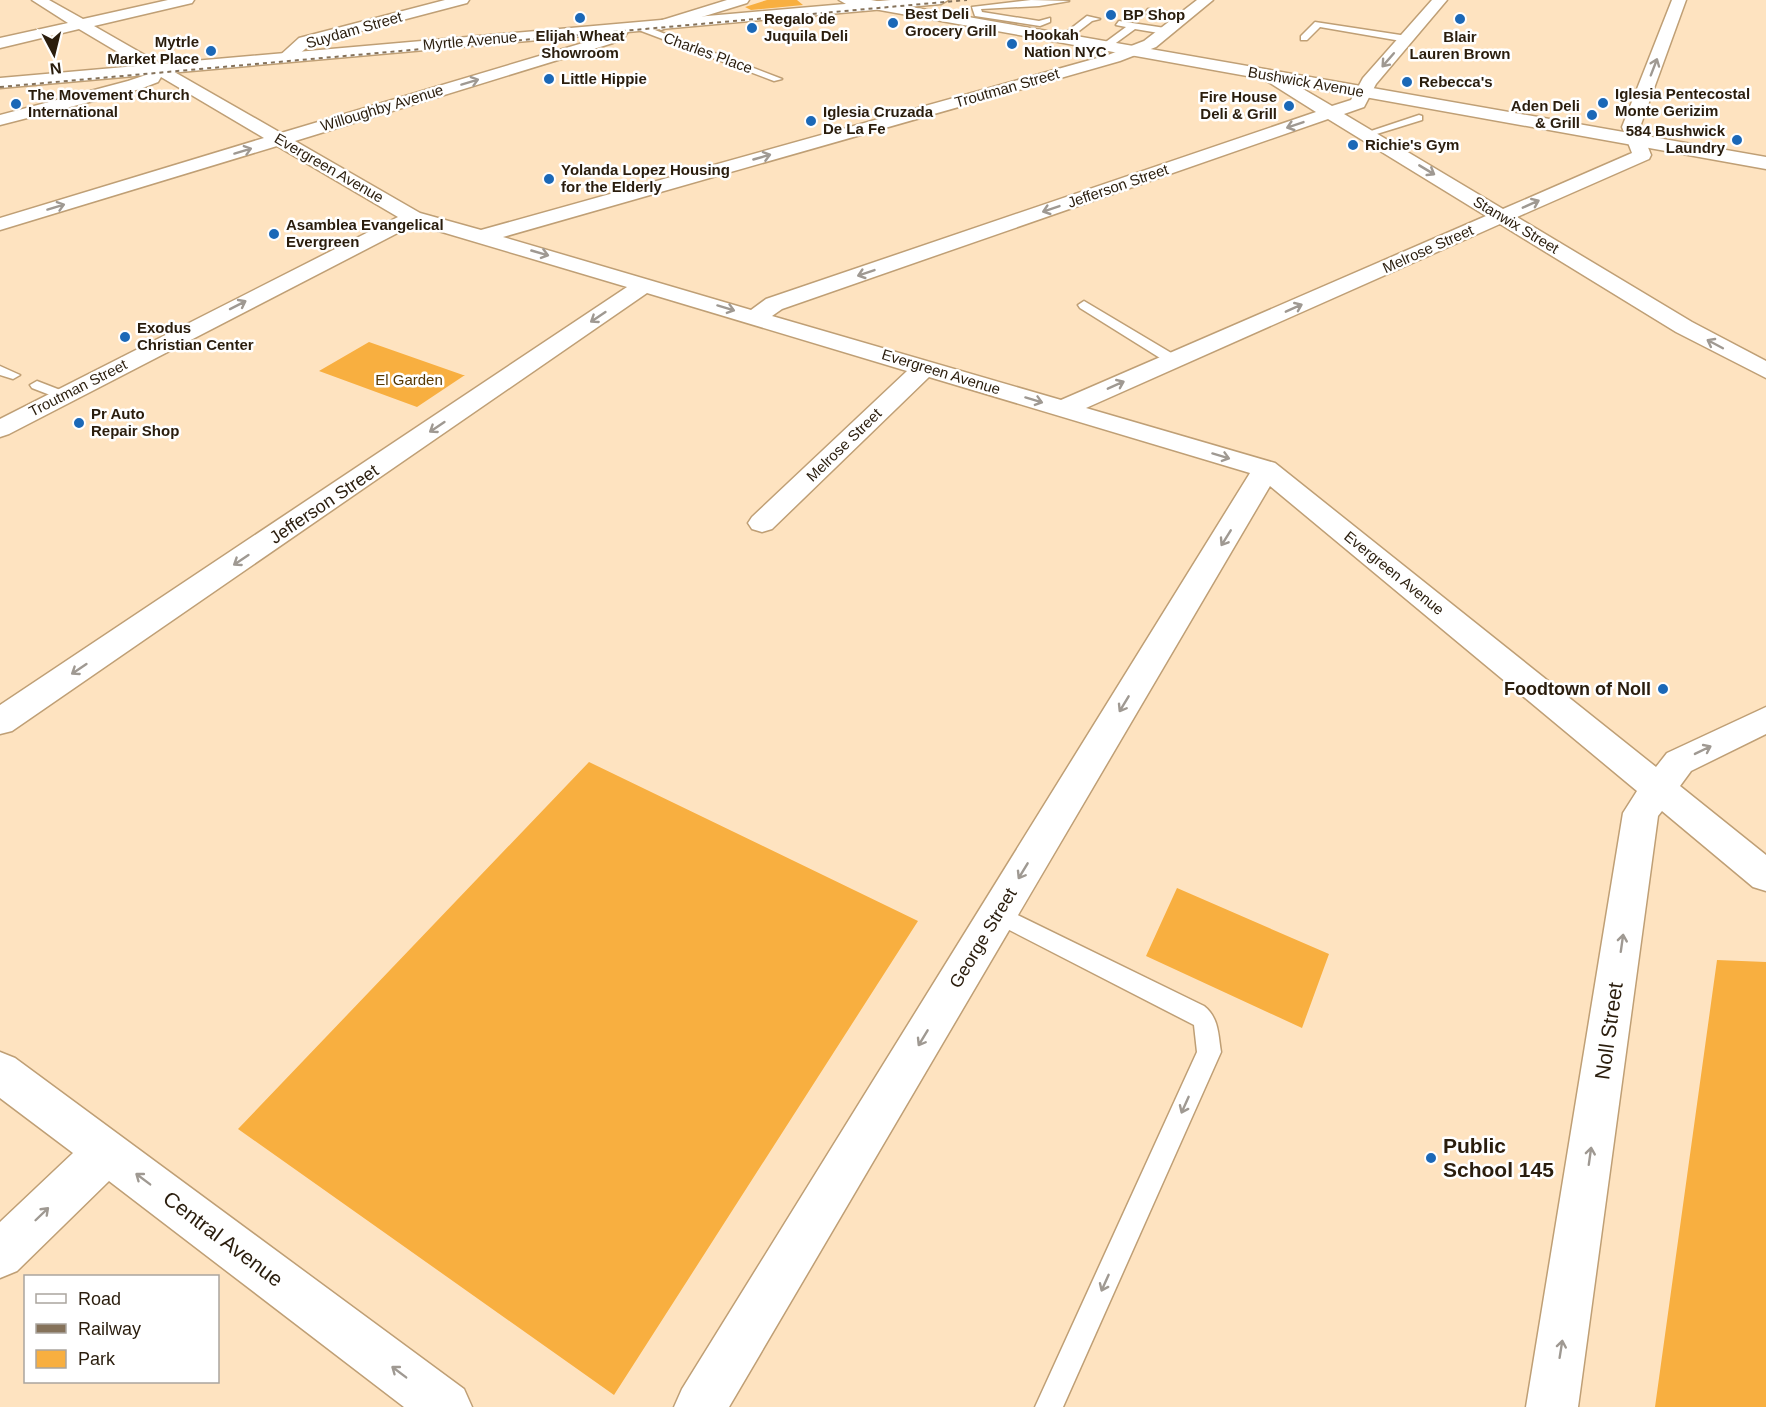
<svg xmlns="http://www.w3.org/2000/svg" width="1766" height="1407" font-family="Arial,sans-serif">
<rect width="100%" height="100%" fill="#fee3c0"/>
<path fill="#f8af40" d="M767,0H797L803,5L751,10L745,7Z
M369,342L463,375H465L417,407L319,371Z
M589,762L918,921L614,1395L238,1129Z
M1177,888L1329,954L1302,1028L1146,956Z
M1717,960L1766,962V1407H1655Z"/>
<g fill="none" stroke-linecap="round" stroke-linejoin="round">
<g stroke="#bf9f75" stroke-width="3">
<path id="lane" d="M1031,0L1069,1L1039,6L981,9L982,12L1039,21L1050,18V22L1040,26L975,16L972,7Z
M1148,9L1183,15L1187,17L1183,19L1145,13Z
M1087,16L1100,19L1092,21L1066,41H1060V37Z
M1119,21L1165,28L1169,31L1165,34L1135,29L1109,48H1103V44L1126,27L1116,25Z
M1315,22L1407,36L1411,39L1407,42L1320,27L1307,40H1301V36Z
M636,25H642L782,79L774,81L636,29Z
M1419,115L1422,116V120L1367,137L1362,134Z
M1084,301L1178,357L1180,360L1173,364L1168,363L1080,308L1078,305Z
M0,366L20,375L13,379L0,375Z
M37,381L68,393L70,396L63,400L32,388L30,385Z
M997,905L1204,1006C1219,1018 1218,1034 1221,1052L1063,1407H1035L1197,1052L1194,1025L990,920L986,914L990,908Z"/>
</g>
<g stroke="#bf9f75" stroke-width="3">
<path id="street" d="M32,0H49L83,19L168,0H194L192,3L94,26L281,133L603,37L613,32L617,25H627L630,28L624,38L613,43L295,141L420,213L481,230L1108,55L1144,41L1197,0H1213L1156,47L1120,61L503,237L751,310L766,299L1316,112L1262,78L1260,75L1262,72H1274L1332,106L1351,100L1363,78L1432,0H1447L1376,84L1364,107L1344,114L1503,209L1632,153L1622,127L1672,0H1686L1640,127L1651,155L1649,159L1517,217L1692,322L1766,361V378L1676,332L1500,224L1086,408L1275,463L1656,767L1667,753L1766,707V734L1691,771L1680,786L1766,855V891L1753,887L1662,811L1658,816L1578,1407H1526L1623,813L1637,791L1270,486L729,1407H674L682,1389L1250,473L929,377L772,529L762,532L752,529L748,523L752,517L907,371L647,293L12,731L0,734V705L627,287L415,224L9,434L0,437V419L398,217L277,146L0,230V218L264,138L161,77L158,82L140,89L0,125V115L128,81L146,75L148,70L79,29L0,48V38L68,23ZM1328,119L1486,216L1061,400L772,316L782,309Z
M445,0H469L467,3L311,44L291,61H279L277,58L299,38Z
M727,0H749L747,3L666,28L661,30L653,25L656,22Z
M0,1052L15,1058L464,1389L472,1407H404L109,1181L17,1271L0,1278V1222L73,1153L0,1098Z"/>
</g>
<g stroke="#bf9f75" stroke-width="3">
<path id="secondary" d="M839,0H871L1766,157V169L846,4Z"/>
</g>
<g stroke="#bf9f75" stroke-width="3">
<path id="primary" d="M891,0H948L941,4L0,88V78Z"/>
</g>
<use href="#lane" fill="#fff" fill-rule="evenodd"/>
<use href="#street" fill="#fff" fill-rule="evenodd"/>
<use href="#secondary" fill="#fff" fill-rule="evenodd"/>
<use href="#primary" fill="#fff" fill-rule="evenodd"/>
<path stroke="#85725a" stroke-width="2" stroke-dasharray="4 4" stroke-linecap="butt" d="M0,87L967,0"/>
</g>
<defs><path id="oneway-shaft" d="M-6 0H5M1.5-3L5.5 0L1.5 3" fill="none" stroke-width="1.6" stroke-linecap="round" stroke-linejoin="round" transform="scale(1.5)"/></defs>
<g stroke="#9f9992">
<use href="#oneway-shaft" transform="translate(1388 60) rotate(131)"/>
<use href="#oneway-shaft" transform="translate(1654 67) rotate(-69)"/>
<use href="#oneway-shaft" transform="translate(470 82) rotate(-17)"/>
<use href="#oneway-shaft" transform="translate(1295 125) rotate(161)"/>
<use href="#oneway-shaft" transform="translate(243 151) rotate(-17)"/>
<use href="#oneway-shaft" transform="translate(762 157) rotate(-16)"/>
<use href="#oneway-shaft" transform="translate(1427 170) rotate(31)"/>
<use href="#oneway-shaft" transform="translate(1531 204) rotate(-24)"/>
<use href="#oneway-shaft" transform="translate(56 207) rotate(-17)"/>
<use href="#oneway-shaft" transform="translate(1051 209) rotate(161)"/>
<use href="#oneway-shaft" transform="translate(540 253) rotate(16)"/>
<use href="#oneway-shaft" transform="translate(866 273) rotate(161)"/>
<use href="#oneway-shaft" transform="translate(238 305) rotate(-27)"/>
<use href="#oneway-shaft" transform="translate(726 308) rotate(17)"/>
<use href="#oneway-shaft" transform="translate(1294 308) rotate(-24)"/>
<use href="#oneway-shaft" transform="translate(598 317) rotate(146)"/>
<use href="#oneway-shaft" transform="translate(1715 344) rotate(-152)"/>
<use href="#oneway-shaft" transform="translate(1116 385) rotate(-24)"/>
<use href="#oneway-shaft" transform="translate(1034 400) rotate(17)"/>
<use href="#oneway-shaft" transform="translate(437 427) rotate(146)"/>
<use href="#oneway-shaft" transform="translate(1221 456) rotate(17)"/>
<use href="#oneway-shaft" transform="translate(1226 538) rotate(122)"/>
<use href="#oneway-shaft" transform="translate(241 560) rotate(146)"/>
<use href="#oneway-shaft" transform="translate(79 669) rotate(146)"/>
<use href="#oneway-shaft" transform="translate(1124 704) rotate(121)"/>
<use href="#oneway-shaft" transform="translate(1703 750) rotate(-26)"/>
<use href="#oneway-shaft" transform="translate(1023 871) rotate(121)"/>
<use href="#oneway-shaft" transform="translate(1622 943) rotate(-82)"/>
<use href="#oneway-shaft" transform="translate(923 1038) rotate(121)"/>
<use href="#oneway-shaft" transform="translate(1185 1105) rotate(114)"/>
<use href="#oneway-shaft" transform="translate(1590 1156) rotate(-82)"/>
<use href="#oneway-shaft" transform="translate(143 1179) rotate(-143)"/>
<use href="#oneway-shaft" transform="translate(42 1214) rotate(-44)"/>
<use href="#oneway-shaft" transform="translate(1105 1283) rotate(114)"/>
<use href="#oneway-shaft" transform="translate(1561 1349) rotate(-81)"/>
<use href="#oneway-shaft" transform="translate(399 1372) rotate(-143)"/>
</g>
<g fill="#1b68b7" stroke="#fff" stroke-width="2">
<circle cx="1111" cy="15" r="6"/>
<circle cx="580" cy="18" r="6"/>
<circle cx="1460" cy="19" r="6"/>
<circle cx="893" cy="23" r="6"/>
<circle cx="752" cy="28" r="6"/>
<circle cx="1012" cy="44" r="6"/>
<circle cx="211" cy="51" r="6"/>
<circle cx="549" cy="79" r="6"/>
<circle cx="1407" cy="82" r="6"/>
<circle cx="1603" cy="103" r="6"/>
<circle cx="16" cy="104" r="6"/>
<circle cx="1289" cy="106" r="6"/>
<circle cx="1592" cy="115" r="6"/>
<circle cx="811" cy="121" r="6"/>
<circle cx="1737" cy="140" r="6"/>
<circle cx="1353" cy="145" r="6"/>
<circle cx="549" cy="179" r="6"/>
<circle cx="274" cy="234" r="6"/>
<circle cx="125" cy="337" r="6"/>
<circle cx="79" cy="423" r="6"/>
<circle cx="1663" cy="689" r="6"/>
<circle cx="1431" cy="1158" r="6"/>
</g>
<g text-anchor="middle" stroke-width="5" stroke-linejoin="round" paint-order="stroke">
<g font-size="15" font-weight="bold" fill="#2a1d0d" stroke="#fff" text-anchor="start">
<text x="905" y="19">Best Deli<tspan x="905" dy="17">Grocery Grill</tspan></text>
<text x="1123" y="20">BP Shop</text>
<text x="764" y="24">Regalo de<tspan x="764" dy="17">Juquila Deli</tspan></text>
<text x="1024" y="40">Hookah<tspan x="1024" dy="17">Nation NYC</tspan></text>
<text x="580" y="41" text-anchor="middle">Elijah Wheat<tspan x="580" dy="17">Showroom</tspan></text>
<text x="1460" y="42" text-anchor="middle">Blair<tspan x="1460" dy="17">Lauren Brown</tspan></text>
<text x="199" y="47" text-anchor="end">Mytrle<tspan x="199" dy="17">Market Place</tspan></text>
<text x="561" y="84">Little Hippie</text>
<text x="1419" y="87">Rebecca's</text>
<text x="1615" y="99">Iglesia Pentecostal<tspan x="1615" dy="17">Monte Gerizim</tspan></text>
<text x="28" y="100">The Movement Church<tspan x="28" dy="17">International</tspan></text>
<text x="1277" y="102" text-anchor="end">Fire House<tspan x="1277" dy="17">Deli &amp; Grill</tspan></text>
<text x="1580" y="111" text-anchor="end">Aden Deli<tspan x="1580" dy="17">&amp; Grill</tspan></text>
<text x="823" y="117">Iglesia Cruzada<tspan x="823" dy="17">De La Fe</tspan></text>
<text x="1725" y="136" text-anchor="end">584 Bushwick<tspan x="1725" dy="17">Laundry</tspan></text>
<text x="1365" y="150">Richie's Gym</text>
<text x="561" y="175">Yolanda Lopez Housing<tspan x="561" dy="17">for the Elderly</tspan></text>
<text x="286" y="230">Asamblea Evangelical<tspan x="286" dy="17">Evergreen</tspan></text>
<text x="137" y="333">Exodus<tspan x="137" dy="17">Christian Center</tspan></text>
<text x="91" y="419">Pr Auto<tspan x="91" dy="17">Repair Shop</tspan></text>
</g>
<g font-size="15" fill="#2a1d0d" stroke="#fff">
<text transform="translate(354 30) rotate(-16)" y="5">Suydam Street</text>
<text transform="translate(470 41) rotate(-5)" y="5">Myrtle Avenue</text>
<text transform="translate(708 53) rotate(20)" y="5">Charles Place</text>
<text transform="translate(1306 82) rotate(10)" y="5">Bushwick Avenue</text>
<text transform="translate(1007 88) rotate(-16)" y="5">Troutman Street</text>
<text transform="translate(382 108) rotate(-17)" y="5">Willoughby Avenue</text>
<text transform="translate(329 168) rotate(30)" y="5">Evergreen Avenue</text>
<text transform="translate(1118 186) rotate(-19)" y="5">Jefferson Street</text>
<text transform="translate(1516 225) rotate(31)" y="5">Stanwix Street</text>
<text transform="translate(1428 249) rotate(-24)" y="5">Melrose Street</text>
<text transform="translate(941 372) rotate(17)" y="5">Evergreen Avenue</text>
<text transform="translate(78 388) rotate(-27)" y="5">Troutman Street</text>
<text transform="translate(844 445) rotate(-44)" y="5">Melrose Street</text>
<text transform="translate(1394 573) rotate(39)" y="5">Evergreen Avenue</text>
</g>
<g font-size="15" fill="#583903" stroke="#fff">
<text x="409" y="385">El Garden</text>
</g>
<g font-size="18" fill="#2a1d0d" stroke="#fff">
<text transform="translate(324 504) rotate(-34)" y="6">Jefferson Street</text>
<text transform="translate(983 938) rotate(-59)" y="6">George Street</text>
</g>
<g font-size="18" font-weight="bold" fill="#2a1d0d" stroke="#fff" text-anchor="end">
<text x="1651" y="695">Foodtown of Noll</text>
</g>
<g font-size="21" fill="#2a1d0d" stroke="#fff">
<text transform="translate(1609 1031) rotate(-82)" y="7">Noll Street</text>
<text transform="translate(223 1239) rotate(37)" y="7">Central Avenue</text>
</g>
<g font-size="21" font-weight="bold" fill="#2a1d0d" stroke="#fff" text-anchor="start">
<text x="1443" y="1153">Public<tspan x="1443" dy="24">School 145</tspan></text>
</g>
</g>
<rect x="24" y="1275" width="195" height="108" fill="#ffffff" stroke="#aaa59e" stroke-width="1.5"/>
<rect x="36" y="1294" width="30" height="9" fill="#ffffff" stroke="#aaa59e" stroke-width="1.5"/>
<text x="78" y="1305" font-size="18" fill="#2a1d0d">Road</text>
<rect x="36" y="1324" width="30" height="9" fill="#85725a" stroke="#aaa59e" stroke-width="1.5"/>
<text x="78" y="1335" font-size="18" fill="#2a1d0d">Railway</text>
<rect x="36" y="1350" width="30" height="18" fill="#f8af40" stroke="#aaa59e" stroke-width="1.5"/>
<text x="78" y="1365" font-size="18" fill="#2a1d0d">Park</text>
<g transform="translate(54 54) rotate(173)" stroke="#ffffff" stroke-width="4.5" paint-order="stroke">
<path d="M0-4.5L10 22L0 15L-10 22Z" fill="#2a1d0d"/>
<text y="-9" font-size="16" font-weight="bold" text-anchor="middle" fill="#2a1d0d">N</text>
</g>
</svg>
